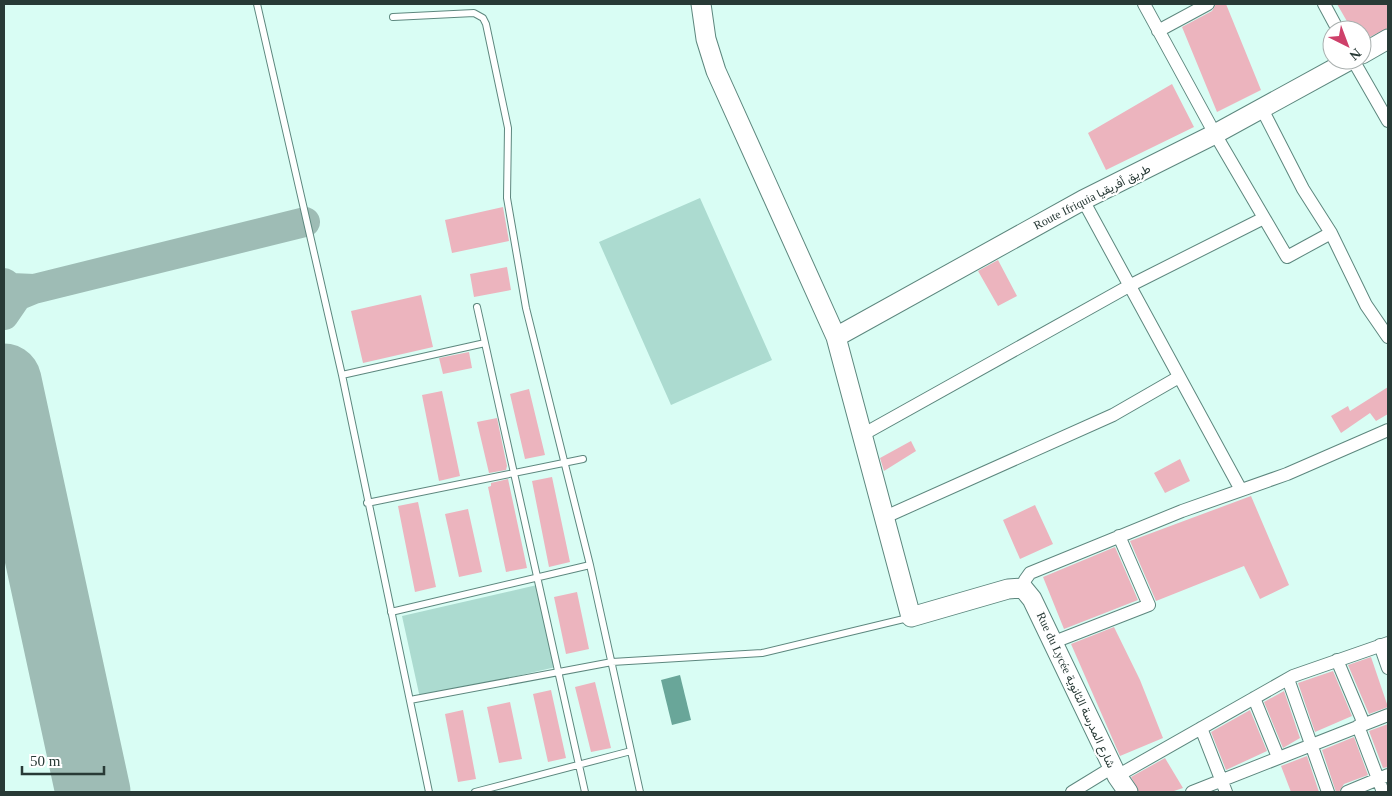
<svg xmlns="http://www.w3.org/2000/svg" width="1392" height="796" font-family="'Times New Roman',Vazirmatn,serif">
<rect width="100%" height="100%" fill="#d9fdf4"/>
<path fill="#acdbd0" d="M700,198L772,360L671,405L599,242Z
M537,585L556,667L420,698L402,616Z"/>
<path fill="#69a699" d="M680,675L691,720L672,725L661,680Z"/>
<g fill="none" stroke-linecap="round" stroke-linejoin="round">
<path stroke="#9ebcb5" stroke-width="30" d="M4,283L11,288L34,289L305,222
M4,315L17,296L34,289"/>
<path stroke="#9ebcb5" stroke-width="75" d="M4,381L93,792"/>
</g>
<path fill="#ecb4be" d="M1216,4H1226L1261,90L1217,112L1182,27L1212,11Z
M1337,4H1388V28L1362,41V30H1352Z
M1172,84L1194,127L1106,170L1088,133Z
M503,207L509,241L452,253L445,220Z
M998,260L1017,296L998,306L978,271Z
M507,267L511,290L474,297L470,274Z
M421,295L433,347L363,363L351,311Z
M469,352L472,368L443,374L439,358Z
M1388,387V414L1376,421L1370,413L1341,433L1331,416L1348,406L1350,411Z
M529,389L545,455L525,459L510,394Z
M442,391L460,476L439,481L422,395Z
M497,418L507,466L506,470L489,473L477,422Z
M911,441L916,451L884,471L880,458Z
M1180,459L1190,481L1165,493L1154,473Z
M552,477L570,562L549,567L532,481Z
M508,479L527,568L506,572L488,487L491,486V483Z
M1251,496L1289,585L1260,599L1244,566L1156,601L1130,541Z
M418,502L436,587L415,592L398,506Z
M1035,505L1053,544L1020,559L1003,520Z
M468,509L482,572L459,577L445,514Z
M1115,547L1138,600L1064,629L1043,577Z
M577,592L589,649L566,654L554,597Z
M1114,627L1140,680L1163,738L1120,756L1071,644Z
M1371,657L1388,707L1369,714L1348,665Z
M1333,671L1352,716L1315,732L1298,683Z
M595,682L611,748L591,752L575,687Z
M551,690L566,758L548,762L533,694Z
M1284,691L1300,738L1283,748L1264,702Z
M510,702L522,759L499,763L487,707Z
M463,710L476,779L458,782L445,714Z
M1250,710L1267,751L1226,770L1211,732Z
M1388,724V767L1383,768L1369,731Z
M1354,737L1368,775L1344,784L1339,792H1336L1322,750Z
M1307,756L1319,792H1291L1281,766Z
M1165,758L1183,788L1171,792H1139L1131,777Z"/>
<g fill="none" stroke-linecap="round" stroke-linejoin="round">
<g stroke="#5d877e" stroke-width="8">
<path id="lane" d="M257,4L342,375L429,792
M393,17L474,13L483,18L486,24L508,128L507,198L526,308L590,565L640,792
M477,307L585,792
M342,375L485,343
M367,503L583,459
M391,612L590,565
M410,700L612,662L762,653L908,618
M475,792L631,751"/>
</g>
<g stroke="#5d877e" stroke-width="14">
<path id="street" d="M1144,4L1215,134L1287,257L1331,233
M1324,4L1338,30
M1158,31L1208,4
M1353,60L1388,121
M1261,107L1303,189L1331,233L1366,305L1388,337
M1083,200L1241,490
M862,435L1129,286L1264,218
M885,517L1113,415L1179,377
M1023,588L1025,580L1030,573L1182,511L1287,474L1388,430
M1054,642L1149,605L1119,536
M1380,645L1388,668
M1337,660L1364,724
M1288,679L1328,792
M1254,698L1278,757
M1358,726L1383,792
M1201,728L1226,792
M1117,776L1293,676L1388,643
M1072,792L1113,767
M1192,792L1388,715
M1347,792L1388,775"/>
</g>
<g stroke="#5d877e" stroke-width="21">
<path id="secondary" d="M701,4L706,39L716,71L836,337L911,617L1008,589L1023,588L1032,599L1117,776L1128,792
M1362,54L1388,39
M836,337L1083,200L1215,134L1350,60"/>
</g>
<use href="#lane" stroke="#fff" stroke-width="6"/>
<use href="#street" stroke="#fff" stroke-width="12"/>
<use href="#secondary" stroke="#fff" stroke-width="19"/>
</g>
<g text-anchor="middle" stroke-width="4.5" stroke-linejoin="round" paint-order="stroke">
<g font-size="12" fill="#283a36" stroke="#fff">
<text transform="translate(1092 197) rotate(-27)" y="4">Route Ifriquia طريق أفريقيا</text>
<text transform="translate(1076 690) rotate(65)" y="4">Rue du Lycée شارع المدرسة الثانوية</text>
</g>
</g>
<rect width="1392" height="796" fill="none" stroke="#283a36" stroke-width="10"/>
<g transform="translate(1347 45) rotate(138)"><circle r="24" fill="#ffffff" stroke="#a9b0af"/>
<path d="M0-4L9 19L0 12L-9 19Z" fill="#ce406a"/>
<text y="-8" font-size="14" font-weight="bold" text-anchor="middle" fill="#283a36">N</text>
</g>
<path d="M22 766v8h82v-8" fill="none" stroke="#283a36" stroke-width="2.5"/>
<text x="30" y="766" font-size="15" fill="#283a36" stroke="#ffffff" stroke-width="4" paint-order="stroke">50 m</text>
</svg>
